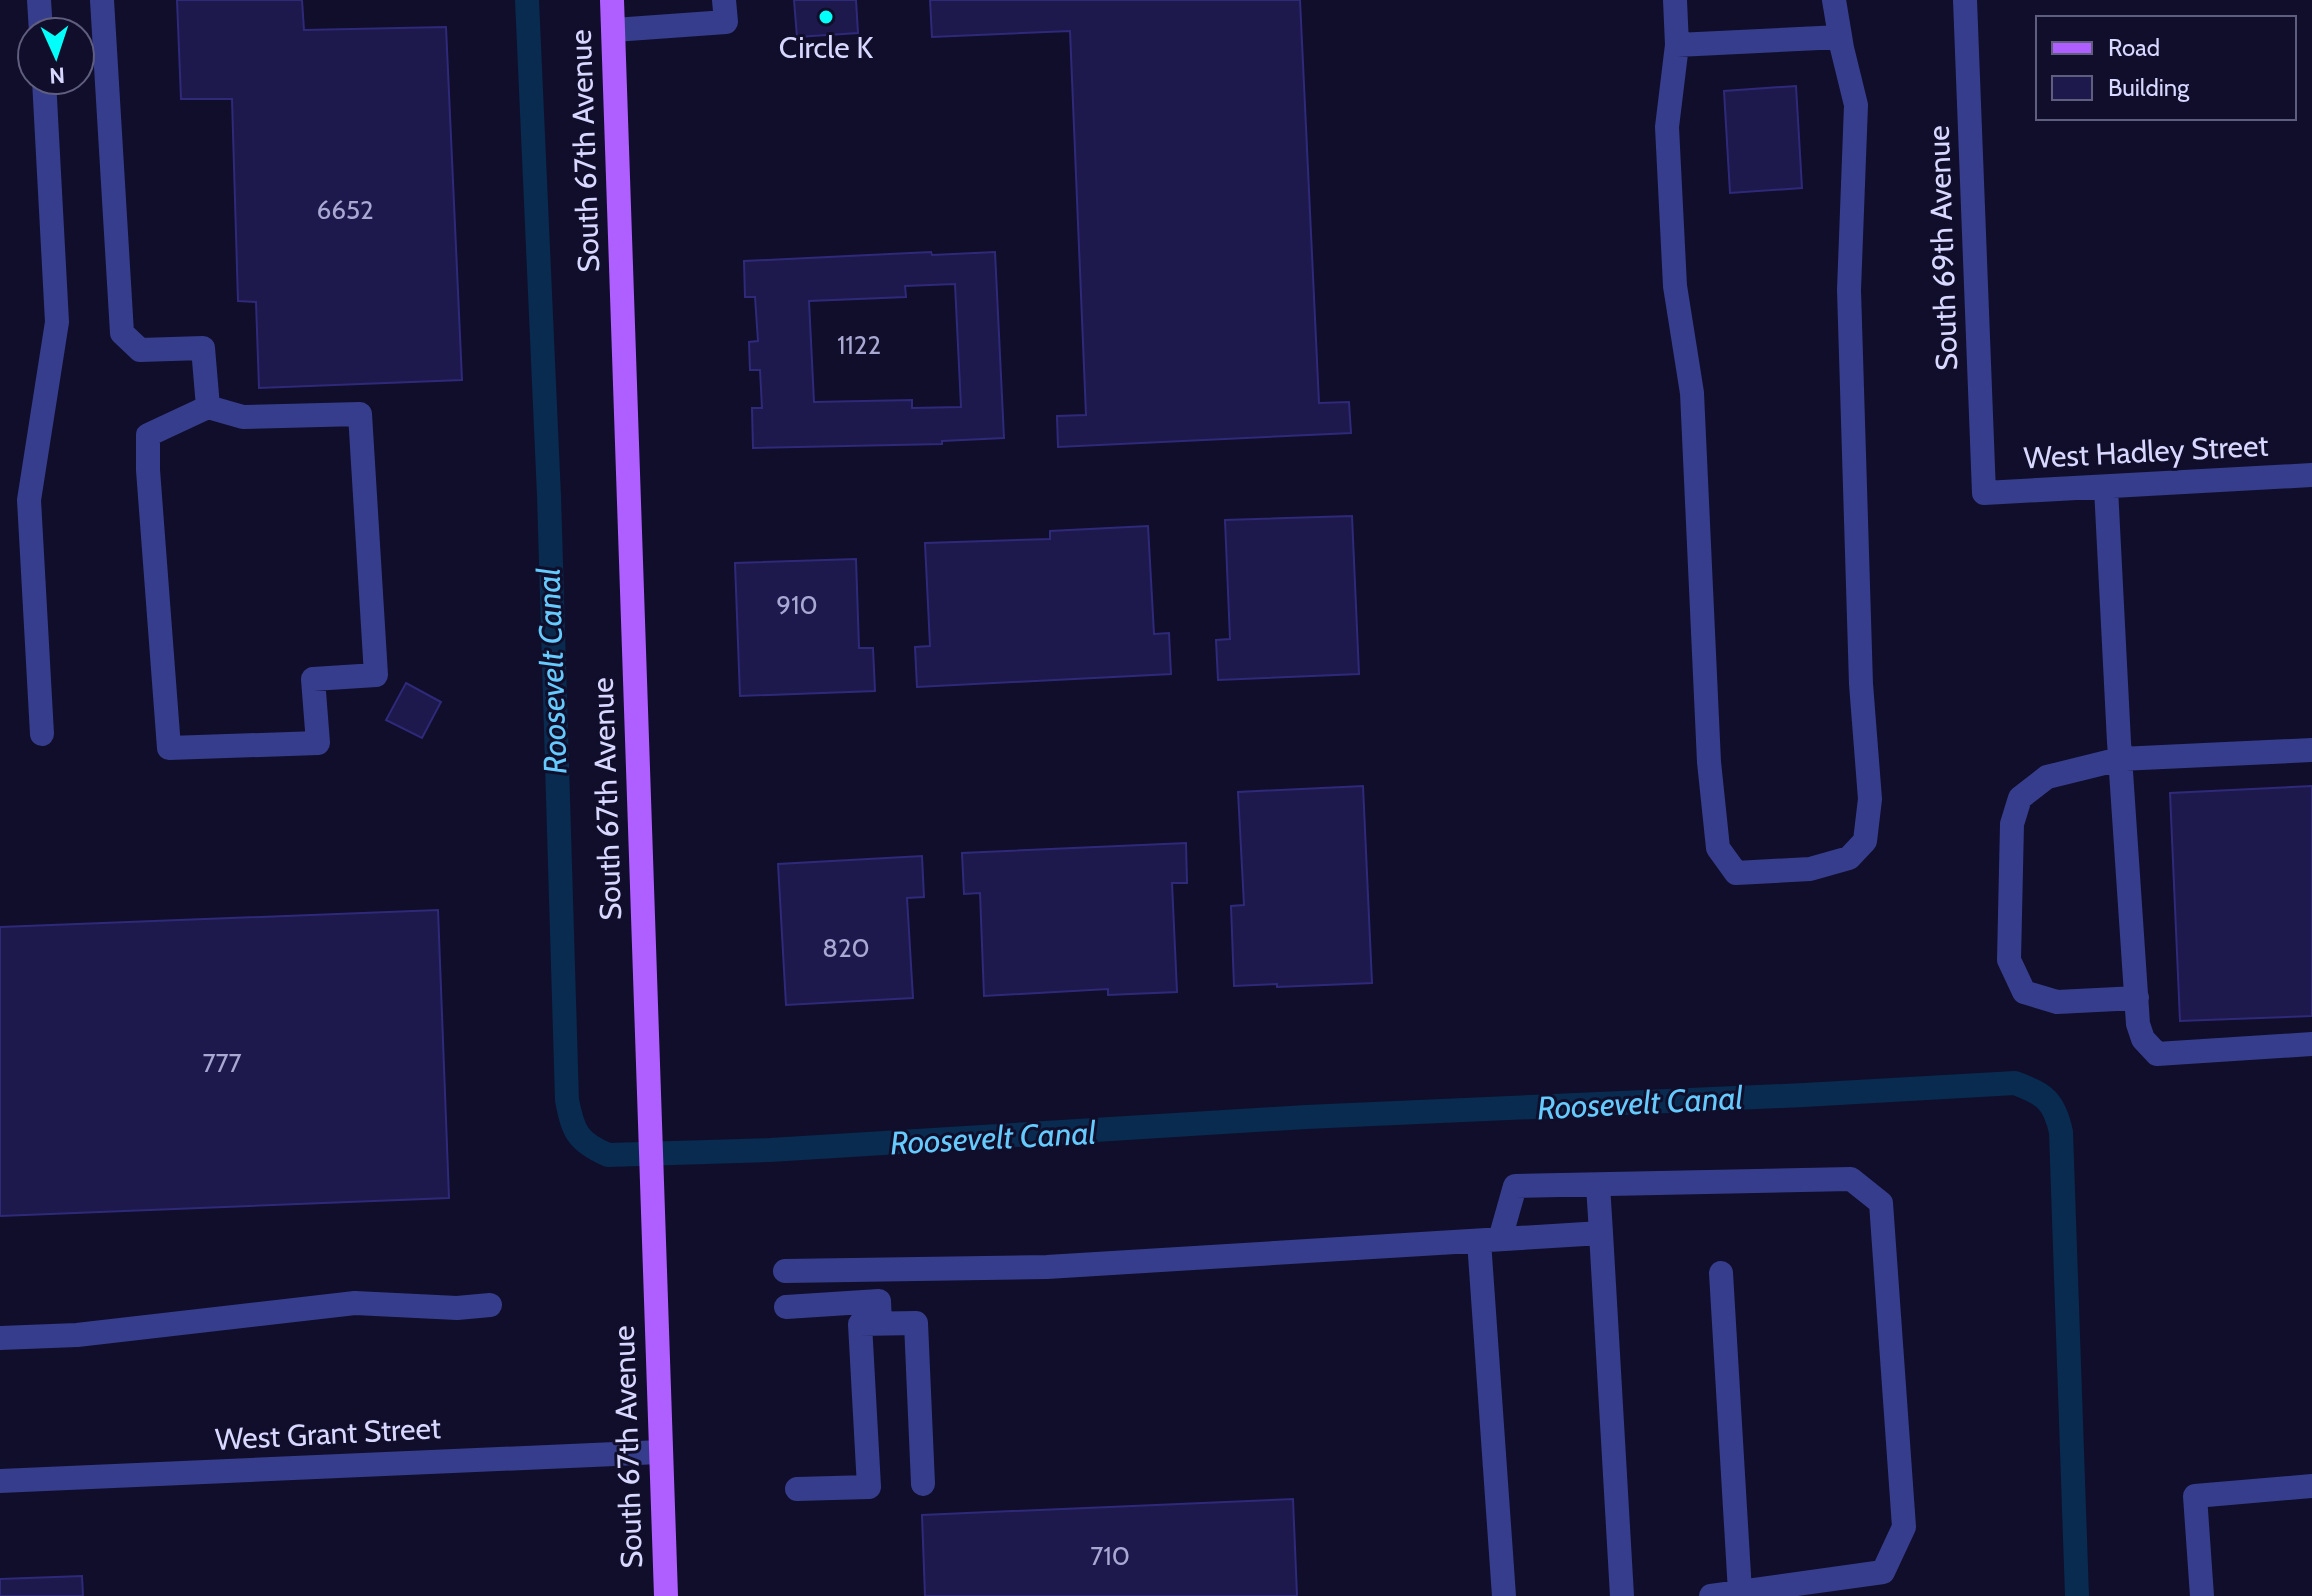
<svg xmlns="http://www.w3.org/2000/svg" width="2312" height="1596" font-family="Cabin,sans-serif">
<rect width="100%" height="100%" fill="#100e2a"/>
<g fill="none" stroke-linecap="round" stroke-linejoin="round">
<path stroke="#082b4f" stroke-width="24" d="M527,0L549,496L567,1100C573,1132 578,1142 608,1155L770,1150L1306,1117L1804,1095L2015,1083C2044,1094 2054,1100 2061,1132L2077,1596"/>
</g>
<path fill="#1d194c" stroke="#2f297a" stroke-width="2" fill-rule="evenodd" d="M177,0H302L304,30L446,27L462,380L259,388L256,302L238,301L232,99H181Z
M794,0H856L858,33L797,37Z
M930,0H1300L1319,403L1349,402L1351,433L1058,447L1057,416L1086,415L1070,31L932,37Z
M1796,86L1802,188L1730,193L1724,91Z
M931,252L932,255L995,252L1004,438L942,441V444L753,448L752,408H762L760,370H750L749,342L758,341L755,297H745L744,261ZM955,284L961,407L912,408V400L814,402L809,301L906,297L905,286Z
M1352,516L1359,674L1218,680L1216,640L1230,639L1225,520Z
M1148,526L1154,634L1169,633L1171,674L917,687L915,647L930,646L925,543L1050,539V531Z
M856,559L859,648H873L875,691L740,696L735,563Z
M406,683L441,702L422,738L386,720Z
M1363,786L1372,983L1277,987V984L1234,986L1231,906L1244,905L1238,792Z
M2312,786V1016L2180,1021L2170,793Z
M1186,843L1187,883H1172L1177,992L1108,995V989L984,996L980,893L964,894L962,853Z
M922,856L924,897L907,898L913,998L786,1005L778,864Z
M438,910L449,1198L0,1216V927Z
M1293,1499L1297,1596H925L922,1515Z
M82,1576L83,1596H0V1579Z"/>
<g fill="none" stroke-linecap="round" stroke-linejoin="round">
<path stroke="#363d8c" stroke-width="24" d="M39,0L41,32
M102,0L122,333L140,350L203,348L208,407L243,417L360,414L376,675L313,679L318,743L169,748L148,470V435L208,407
M1675,0L1677,45
M1834,0L1842,48L1856,105L1849,290L1861,684L1870,799L1865,841L1849,858L1810,869L1736,873L1718,848L1709,762L1692,393L1675,286L1667,127L1677,45L1840,37
M1965,0L1984,493L2312,475
M614,30L726,22L724,0
M2106,488L2119,742L2138,1024L2143,1039L2157,1054L2312,1044
M42,734L29,500L57,322L44,80
M2137,998L2057,1002L2024,992L2009,960L2012,824L2020,798L2047,777L2120,759L2312,750
M1598,1185L1601,1233
M1500,1239L1515,1186L1851,1179L1881,1203L1904,1527L1883,1572L1711,1596
M1479,1241L1504,1596
M785,1271L1047,1267L1601,1233L1622,1596
M1721,1273L1740,1592
M786,1307L879,1301L880,1324
M0,1338L77,1335L355,1303L457,1308L490,1305
M0,1481L660,1452
M797,1489L869,1487L860,1324L916,1323L923,1484
M2202,1596L2195,1496L2312,1486"/>
<path stroke="#af5eff" stroke-width="24" d="M612,0L666,1596"/>
</g>
<circle fill="#03fff9" stroke="#100e2a" stroke-width="3" cx="826" cy="17" r="8"/>
<g text-anchor="middle" stroke-width="6" stroke-linejoin="round" paint-order="stroke">
<g font-size="26" fill="#a8a8d2">
<text x="345" y="219">6652</text>
<text x="859" y="354">1122</text>
<text x="797" y="614">910</text>
<text x="846" y="957">820</text>
<text x="222" y="1072">777</text>
<text x="1110" y="1565">710</text>
</g>
<g font-size="30" fill="#d7d7ff" stroke="#100e2a">
<text x="826" y="58">Circle K</text>
</g>
<g font-size="30" fill="#d7d7ff" stroke="#100e2a">
<text transform="translate(585 151) rotate(-92)" y="10">South 67th Avenue</text>
<text transform="translate(1943 248) rotate(-92)" y="10">South 69th Avenue</text>
<text transform="translate(2146 452) rotate(-3)" y="10">West Hadley Street</text>
<text transform="translate(607 799) rotate(-92)" y="10">South 67th Avenue</text>
<text transform="translate(328 1434) rotate(-3)" y="10">West Grant Street</text>
<text transform="translate(628 1447) rotate(-92)" y="10">South 67th Avenue</text>
</g>
<g font-size="32" font-style="italic" fill="#65cbff" stroke="#100e2a">
<text transform="translate(552 671) rotate(-92)" y="11">Roosevelt Canal</text>
<text transform="translate(1640 1103) rotate(-3)" y="11">Roosevelt Canal</text>
<text transform="translate(993 1138) rotate(-3)" y="11">Roosevelt Canal</text>
</g>
</g>
<rect x="2036" y="16" width="260" height="104" fill="#100e2a" stroke="#605e7f" stroke-width="2"/>
<rect x="2052" y="42" width="40" height="12" fill="#af5eff" stroke="#605e7f" stroke-width="2"/>
<text x="2108" y="56" font-size="24" fill="#d7d7ff">Road</text>
<rect x="2052" y="76" width="40" height="24" fill="#1d194c" stroke="#605e7f" stroke-width="2"/>
<text x="2108" y="96" font-size="24" fill="#d7d7ff">Building</text>
<g transform="translate(56 56) rotate(177)"><circle r="38" fill="#100e2a" stroke="#605e7f" stroke-width="2"/>
<path d="M0-6L14 30L0 20L-14 30Z" fill="#03fff9"/>
<text y="-12" font-size="22" font-weight="bold" text-anchor="middle" fill="#d7d7ff">N</text>
</g>
</svg>
